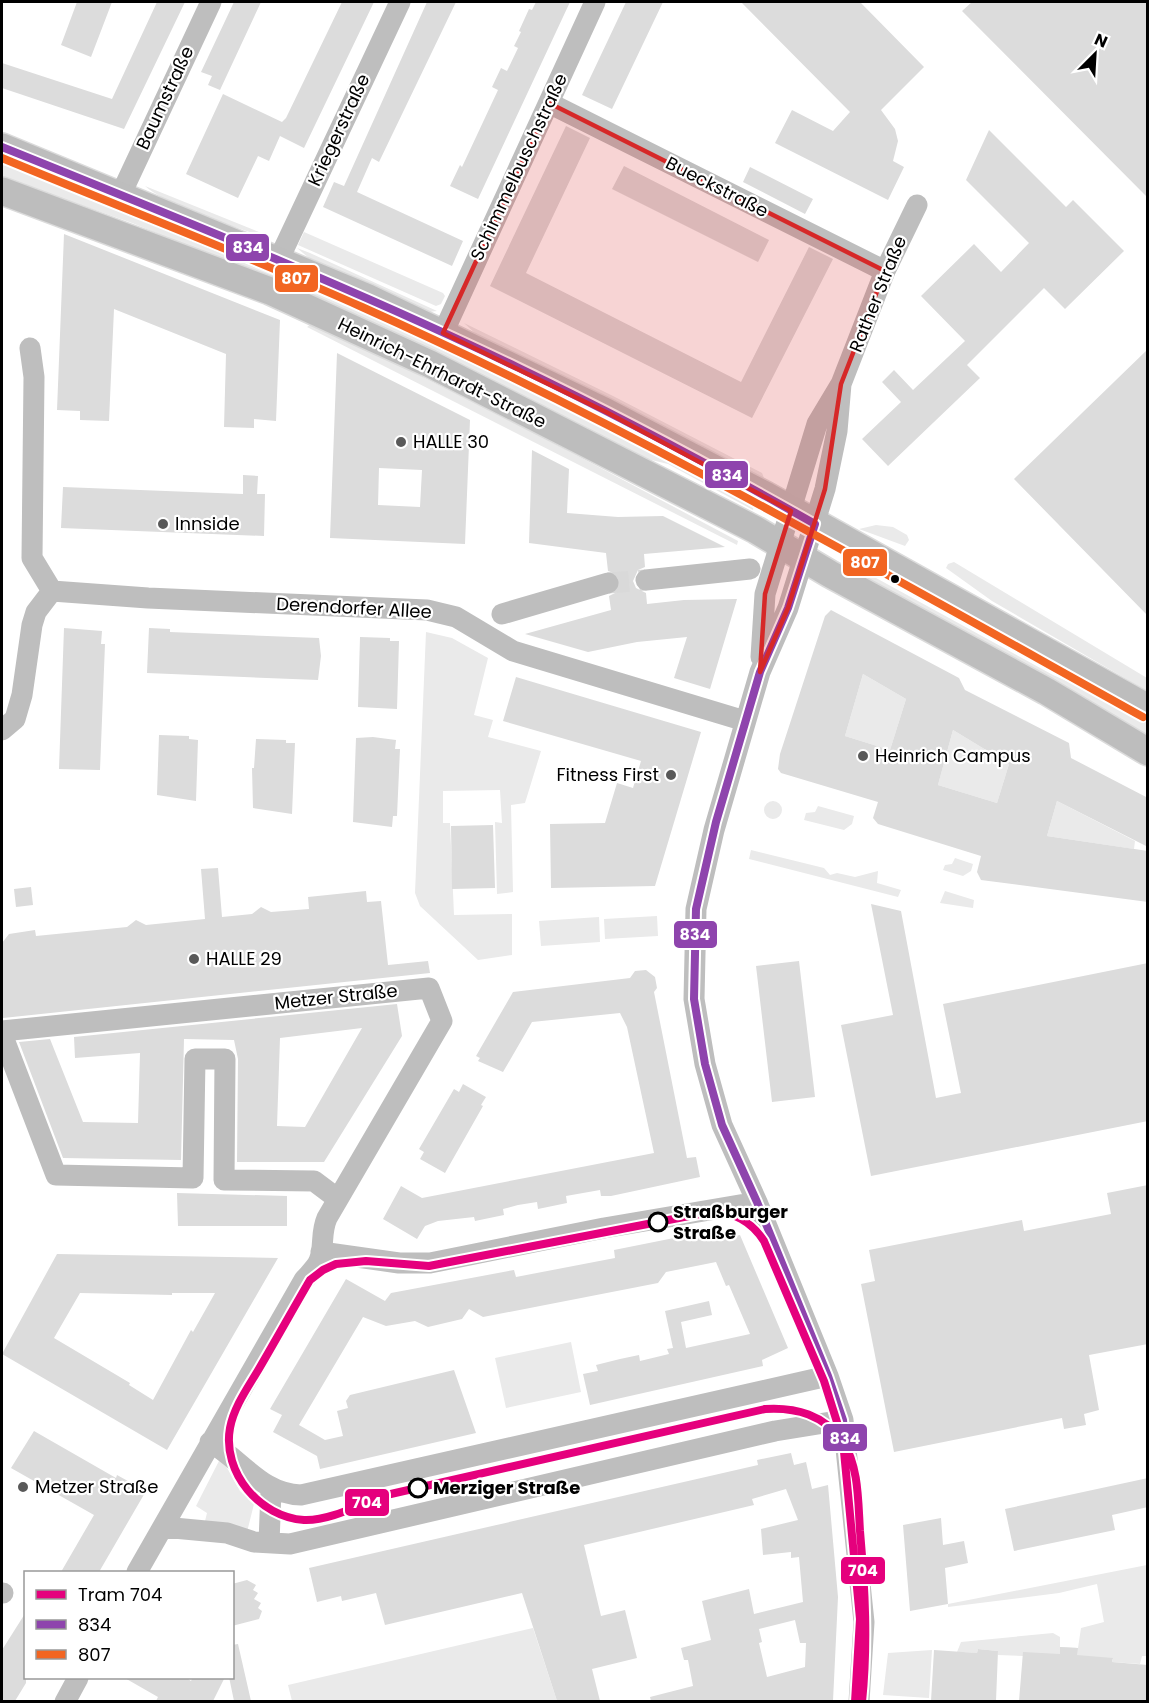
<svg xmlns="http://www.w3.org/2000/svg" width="1149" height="1703" font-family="Poppins,sans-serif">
<rect width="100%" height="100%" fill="#fff"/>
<path fill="#eaeaea" d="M2,161C129,212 259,262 384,319C509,377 632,440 754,503L753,510L668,464L635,456L271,280L132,223L2,177Z
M145,186L269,236H260C234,226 162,203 145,186Z
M304,232L443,293L445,296L441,304L436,306L298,245Z
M297,248L310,253L437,311L429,312L309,258Z
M464,323L613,396L762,473L764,478L477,335Z
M311,324C456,390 597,466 738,541L737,545L307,327Z
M876,525L893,527L907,535L909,540L905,546L859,529Z
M845,561L1053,675L1103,697L1147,723V738L977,638L843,566Z
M954,562L1147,678V691L992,601L946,568L948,564Z
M426,632L452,638L488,658L474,715L493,720L488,737L541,751L525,803L511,805L513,892L497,894L495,822L502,823L500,790L443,791V823H450L454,915L512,914V955L478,960L420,906L415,893Z
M863,674L906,699L890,750L845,736Z
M953,730L1009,764L997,803L938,785Z
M764 810a9 9 0 1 1 18 0a9 9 0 1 1-18 0Z
M1057,801L1135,841L1134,849L1047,836Z
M818,806L854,816L852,824L844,830L804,820L806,813L815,812Z
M751,850L824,868L830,875L837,873L855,877L878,871L877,883L901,890L898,897L749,859Z
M955,858L973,864L971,871L963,876L943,870L945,865L952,864Z
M945,891L974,900L973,908L940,903Z
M657,916L658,936L605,939L604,919Z
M599,917L600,942L541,946L539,921Z
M571,1342L581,1392L506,1408L495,1358Z
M221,1457L240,1491L254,1504L247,1532L204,1525L207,1513L196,1506Z
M1147,1565V1656H1142L1140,1664L1112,1662L1113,1659L998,1655V1651L978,1649L977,1653L957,1652L961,1642L1053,1633L1060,1637V1647L1078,1648L1081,1628L1104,1622L1097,1584L1059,1593L948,1607V1604Z
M533,1628L557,1701H292L288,1685Z
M932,1650L929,1698L883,1695L888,1653Z"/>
<path fill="#dcdcdc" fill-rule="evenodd" d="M77,2H112L91,57L61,45Z
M157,2H185L124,129L2,88V63L112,99Z
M234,2H261L220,90L208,85L212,76L201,72Z
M342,2H374L304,148L280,136L269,161L258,156L238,198L186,174L223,94L282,122L286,118Z
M427,2H456L379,162L372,158L357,192L463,241L452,266L323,207L334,182L344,186Z
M536,2H570L478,199L450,186L460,165L462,167L498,90L492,87L501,68L507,71L518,48L514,46L521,32L519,31L529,9L532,10Z
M626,2H663L612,109L582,95Z
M741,2H860L924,67L881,110L895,129L898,141L893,161L904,167L888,200L775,143L792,110L833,131L850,112Z
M972,2H1148V198L962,11Z
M566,126L590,138L526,273L741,382L809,247L833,259L752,418L490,286Z
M989,130L1066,207L1073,200L1124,251L1065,309L1044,288L967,365L980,378L888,466L862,439L901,402L882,382L894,370L913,390L965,341L921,296L974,244L1001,272L1029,243L966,180Z
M624,166L769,240L758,262L612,189Z
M750,167L813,199L805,214L743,182Z
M64,234L280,320L276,421L254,419V428L224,427L226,354L114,309L109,421L80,420V411L57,410Z
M1148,349V616L1014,479Z
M337,353L470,420L465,544L330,538ZM379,468L422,470L420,507L378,505Z
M532,450L569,469L567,513L618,517L663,516L725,547L644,554L645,567L638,570L633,581L636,588L646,593L647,604L684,600L737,599L710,689L674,678L687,637L637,642L588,652L525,634L611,610L609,596L617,592L620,585L617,574L608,571L606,553L529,543Z
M243,475L258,476L257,494H265L264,536L61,528L63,487L243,494Z
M831,610L959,678L965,690L1069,743L1071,758L1148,798V847L1057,801L1047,836L1148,851V902L981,880L977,872L981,856L878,824L873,818L878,802L781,773L778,769L780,754L825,616ZM863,674L906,699L890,750L845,736ZM953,730L1009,764L997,803L938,785Z
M64,628L102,631L101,644H105L100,770L59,769Z
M149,628L170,629V632L319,638L321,656L318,680L147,673Z
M360,637L390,638V641H399L397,709L358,707Z
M516,677L701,732L655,886L551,888L550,824L605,823L617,783L633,788L641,761L503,721Z
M159,735L189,736V739L198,740L196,801L157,795Z
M373,737L396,740L395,749H400L397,816H393L392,827L353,822L356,738Z
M256,739L286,740V743H295L292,814L253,808L252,768H254Z
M493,825L495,888L452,889L451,826Z
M218,868L222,917L252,914L261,907L271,912L309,909L308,897L366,891L367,902L381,901L388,965L428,961L430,973L3,1018L2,943L9,934L35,930L36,936L127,927L136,920L146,925L205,919L201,869Z
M31,887L33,905L16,907L14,889Z
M871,904L901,911L936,1098L961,1093L943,1004L1148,963V1121L871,1176L841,1025L893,1015Z
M799,961L815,1097L772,1102L756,966Z
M646,970L655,977L657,988L654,992L687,1158L696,1157L700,1177L611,1196H601L600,1190L566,1196L567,1203L538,1209L537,1202L518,1205L503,1209L504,1215L475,1221L474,1217L438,1221L425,1226L417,1239L383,1219L401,1186L422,1198L654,1153L627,1027L620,1013L532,1022L503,1072L478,1061L480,1058L476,1056L513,992L630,978L635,971Z
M397,1004L402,1036L324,1162H237L238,1059L234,1040L184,1039L181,1160L63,1158L19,1042L50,1039L83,1122L138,1123L140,1053L75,1058L74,1037ZM362,1028L305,1127L277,1126L280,1038Z
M463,1084L486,1097L481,1105L483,1106L445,1173L420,1159L424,1152L419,1149L454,1089L459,1092Z
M1148,1185V1344L1089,1355L1099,1410L1084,1414L1086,1425L1064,1429L1062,1418L894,1452L861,1284L875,1281L869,1250L1022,1220L1024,1231L1111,1214L1107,1193Z
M177,1193L287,1196V1226H178Z
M719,1229L721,1239L740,1235L788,1348L762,1360L763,1366L590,1405L583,1374L598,1371L596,1365L620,1359L639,1355L640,1361L669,1354L667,1349L673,1348L665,1311L709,1301L712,1315L681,1322L686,1348L750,1334L729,1285L726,1286L716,1262L666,1272L658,1283L483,1317L469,1309L462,1319L428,1327L415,1321L386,1326L363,1317L299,1425L325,1440L343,1436L337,1411L348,1408L346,1401L350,1395L454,1370L476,1433L320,1469L317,1456L273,1432L282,1415L270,1409L346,1279L385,1301L391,1293L514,1270L516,1277L615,1258L614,1250Z
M57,1254L278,1258L167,1450L2,1354ZM80,1293L172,1295V1293H215L193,1332L191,1330L153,1400L129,1385L130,1383L54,1338Z
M34,1431L116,1478L117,1475L146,1491L99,1572H61L94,1515L11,1468Z
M791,1453L794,1465L806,1462L812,1489L828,1485L838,1597L833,1701H651L650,1697L693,1686L688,1660H684L681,1648L711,1640L702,1601L749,1589L754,1614L803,1602L799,1557L791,1558V1552L763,1555L761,1529L798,1520L786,1489L752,1499L754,1505L584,1545L601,1616L625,1610L637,1658L592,1669L600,1701H557L522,1593L385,1625L376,1593L342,1601L341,1596L317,1602L309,1568L758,1465L757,1460ZM795,1620L800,1643H806L805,1667L767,1677L759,1643L762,1642L759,1629Z
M1148,1478V1507L1112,1515L1115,1530L1014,1551L1005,1509Z
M941,1518L943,1545L964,1541L968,1563L945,1568L948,1604L910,1611L903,1525Z
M247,1580L256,1585L253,1590L258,1593L254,1599L261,1603L258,1608L262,1611L259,1619L232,1626V1584Z
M26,1612V1683L15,1701H2V1650Z
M238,1644L251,1701H234L229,1677H232V1645Z
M1060,1647L1078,1648L1077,1655L1113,1658L1112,1662L1148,1665V1701H1019L1023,1652L1060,1654Z
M978,1649L998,1651L996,1701H931L934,1650L977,1653Z
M123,1677H185L191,1681L193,1677H225L213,1701H156L158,1697Z"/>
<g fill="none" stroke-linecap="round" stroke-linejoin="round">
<path stroke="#d9d9d9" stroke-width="21" stroke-dasharray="21 10" stroke-linecap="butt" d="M608,583L646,580"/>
<g stroke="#dbdbdb" stroke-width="30">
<path id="major" d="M2,147L366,297L606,412L767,496L1148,708
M2,191L270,291L430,364L756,530L830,574L1046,691L1148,752"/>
</g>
<path stroke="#bebebe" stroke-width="21" d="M549,103L885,271
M121,194L211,2
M279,259L400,2
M443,333L595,2
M30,348L34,377L32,558L52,591
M841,384L837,431L825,489L788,608L760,672L714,830L696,909L694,999L705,1064L722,1125L757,1202L828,1376L843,1420L864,1622L859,1702
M646,580L750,569
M502,614L608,583
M761,657L765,594L817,424L841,384L885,271L917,205
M2,730L15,719L22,695L32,625L36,612L52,591L148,598L427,610L456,617L513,651L745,721
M2,1031L429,988L442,1021L327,1218C320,1234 325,1246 319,1261C316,1268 309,1274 304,1280L137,1572
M2,1034L56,1175L193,1178L195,1059H225L224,1180L314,1181L338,1199
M321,1252L399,1263H430L604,1228L757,1202
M210,1442C242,1460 261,1494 301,1495L828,1376
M163,1527L227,1533L254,1542L290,1544L775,1431L843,1420
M269,1543L271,1490
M2,1593H3
M65,1702L78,1678"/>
<use href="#major" stroke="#bdbdbd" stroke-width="27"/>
<g stroke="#fff" stroke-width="12">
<path id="bus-1" d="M2,147C176,217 350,287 519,368C619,416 718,469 815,524L788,608L760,672L716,822L696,909L694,999L705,1064L722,1125L757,1202L828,1376L843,1420L864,1622L859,1702"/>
</g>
<g stroke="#fff" stroke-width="12">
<path id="bus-2" d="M2,158C122,208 244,254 362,307C631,427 886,574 1143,717"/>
</g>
<use href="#bus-1" stroke="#8e44ad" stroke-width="8"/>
<use href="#bus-2" stroke="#f26522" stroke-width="8"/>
<g stroke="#fff" stroke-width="12">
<path id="tram-1" d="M710,1212C734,1212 751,1221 764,1241L824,1381L843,1441C823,1415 797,1407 765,1409L382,1496C358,1505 330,1521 304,1520C260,1517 222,1473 230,1428C234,1406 249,1386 260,1367C277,1338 293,1309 310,1280L323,1270L336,1264L366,1261L429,1266Z
M843,1441C859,1468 858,1500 860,1531C865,1588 868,1644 862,1702
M843,1441L860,1619L855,1702"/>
</g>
<use href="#tram-1" stroke="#e5007d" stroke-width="8"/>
</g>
<path fill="#d62828" fill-opacity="0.2" stroke="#d62828" stroke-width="4.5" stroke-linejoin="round" d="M549,103L885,271L841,384L825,489L788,608L760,672L765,594L791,511L606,412L443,333Z"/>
<g fill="#595959" stroke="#fff" stroke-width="2">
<circle cx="401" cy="442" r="6"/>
<circle cx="163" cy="524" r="6"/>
<circle cx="863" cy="756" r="6"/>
<circle cx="671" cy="775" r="6"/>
<circle cx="194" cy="959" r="6"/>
<circle cx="23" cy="1487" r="6"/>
</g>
<circle fill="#000" stroke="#fff" stroke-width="2" cx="895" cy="579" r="5"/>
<g fill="#fff" stroke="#000" stroke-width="3">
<circle cx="658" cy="1222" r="9"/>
<circle cx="418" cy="1488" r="9"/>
</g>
<g text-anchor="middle" stroke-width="4.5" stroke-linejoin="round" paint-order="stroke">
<g font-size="18" fill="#000" stroke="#fff">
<text transform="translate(165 98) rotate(-65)" y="6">Baumstraße</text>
<text transform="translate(339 130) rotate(-65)" y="6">Kriegerstraße</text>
<text transform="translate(519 167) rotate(-65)" y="6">Schimmelbuschstraße</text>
<text transform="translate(717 187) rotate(27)" y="6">Bueckstraße</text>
<text transform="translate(878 294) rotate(-68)" y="6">Rather Straße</text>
<text transform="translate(442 373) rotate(26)" y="6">Heinrich-Ehrhardt-Straße</text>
<text transform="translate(354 608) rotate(3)" y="6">Derendorfer Allee</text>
<text transform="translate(336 997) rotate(-6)" y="6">Metzer Straße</text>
</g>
<g font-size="18" fill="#000" stroke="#fff" text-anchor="start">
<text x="413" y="448">HALLE 30</text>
<text x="175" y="530">Innside</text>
<text x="875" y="762">Heinrich Campus</text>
<text x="659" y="781" text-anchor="end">Fitness First</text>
<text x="206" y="965">HALLE 29</text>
<text x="35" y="1493">Metzer Straße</text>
</g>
<g font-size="18" font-weight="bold" fill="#000" stroke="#fff" text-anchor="start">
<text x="673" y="1218">Straßburger<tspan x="673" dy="21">Straße</tspan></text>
<text x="433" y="1494">Merziger Straße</text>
</g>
</g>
<g stroke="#fff" stroke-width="2">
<rect x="225" y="233" width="45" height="29" rx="6" fill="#8e44ad"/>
<rect x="274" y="264" width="45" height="29" rx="6" fill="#f26522"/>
<rect x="704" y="460" width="45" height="29" rx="6" fill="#8e44ad"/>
<rect x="842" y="548" width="46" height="29" rx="6" fill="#f26522"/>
<rect x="673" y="920" width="45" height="29" rx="6" fill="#8e44ad"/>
<rect x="822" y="1423" width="46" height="29" rx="6" fill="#8e44ad"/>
<rect x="344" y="1488" width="46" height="29" rx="6" fill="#e5007d"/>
<rect x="840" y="1556" width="46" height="29" rx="6" fill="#e5007d"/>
</g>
<g font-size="16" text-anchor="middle" font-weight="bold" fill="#fff">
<text x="248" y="253">834</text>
<text x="296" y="284">807</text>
<text x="727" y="481">834</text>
<text x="865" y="568">807</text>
<text x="695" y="940">834</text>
<text x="845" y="1444">834</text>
<text x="367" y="1508">704</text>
<text x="863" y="1576">704</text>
</g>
<rect width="1149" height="1703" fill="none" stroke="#000000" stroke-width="6"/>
<rect x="24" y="1571" width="210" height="108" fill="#ffffff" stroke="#999999" stroke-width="1.5"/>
<rect x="36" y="1590" width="30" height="9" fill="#e5007d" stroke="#999999" stroke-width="1.5"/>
<text x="78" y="1601" font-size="18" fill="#000000">Tram 704</text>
<rect x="36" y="1620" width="30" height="9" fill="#8e44ad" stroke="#999999" stroke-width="1.5"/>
<text x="78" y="1631" font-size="18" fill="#000000">834</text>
<rect x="36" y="1650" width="30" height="9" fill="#f26522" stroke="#999999" stroke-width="1.5"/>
<text x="78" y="1661" font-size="18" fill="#000000">807</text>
<g transform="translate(1095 54) rotate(24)" stroke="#ffffff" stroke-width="4.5" paint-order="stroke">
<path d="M0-4.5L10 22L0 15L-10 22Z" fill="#000000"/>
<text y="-9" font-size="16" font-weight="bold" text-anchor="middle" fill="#000000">N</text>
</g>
</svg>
